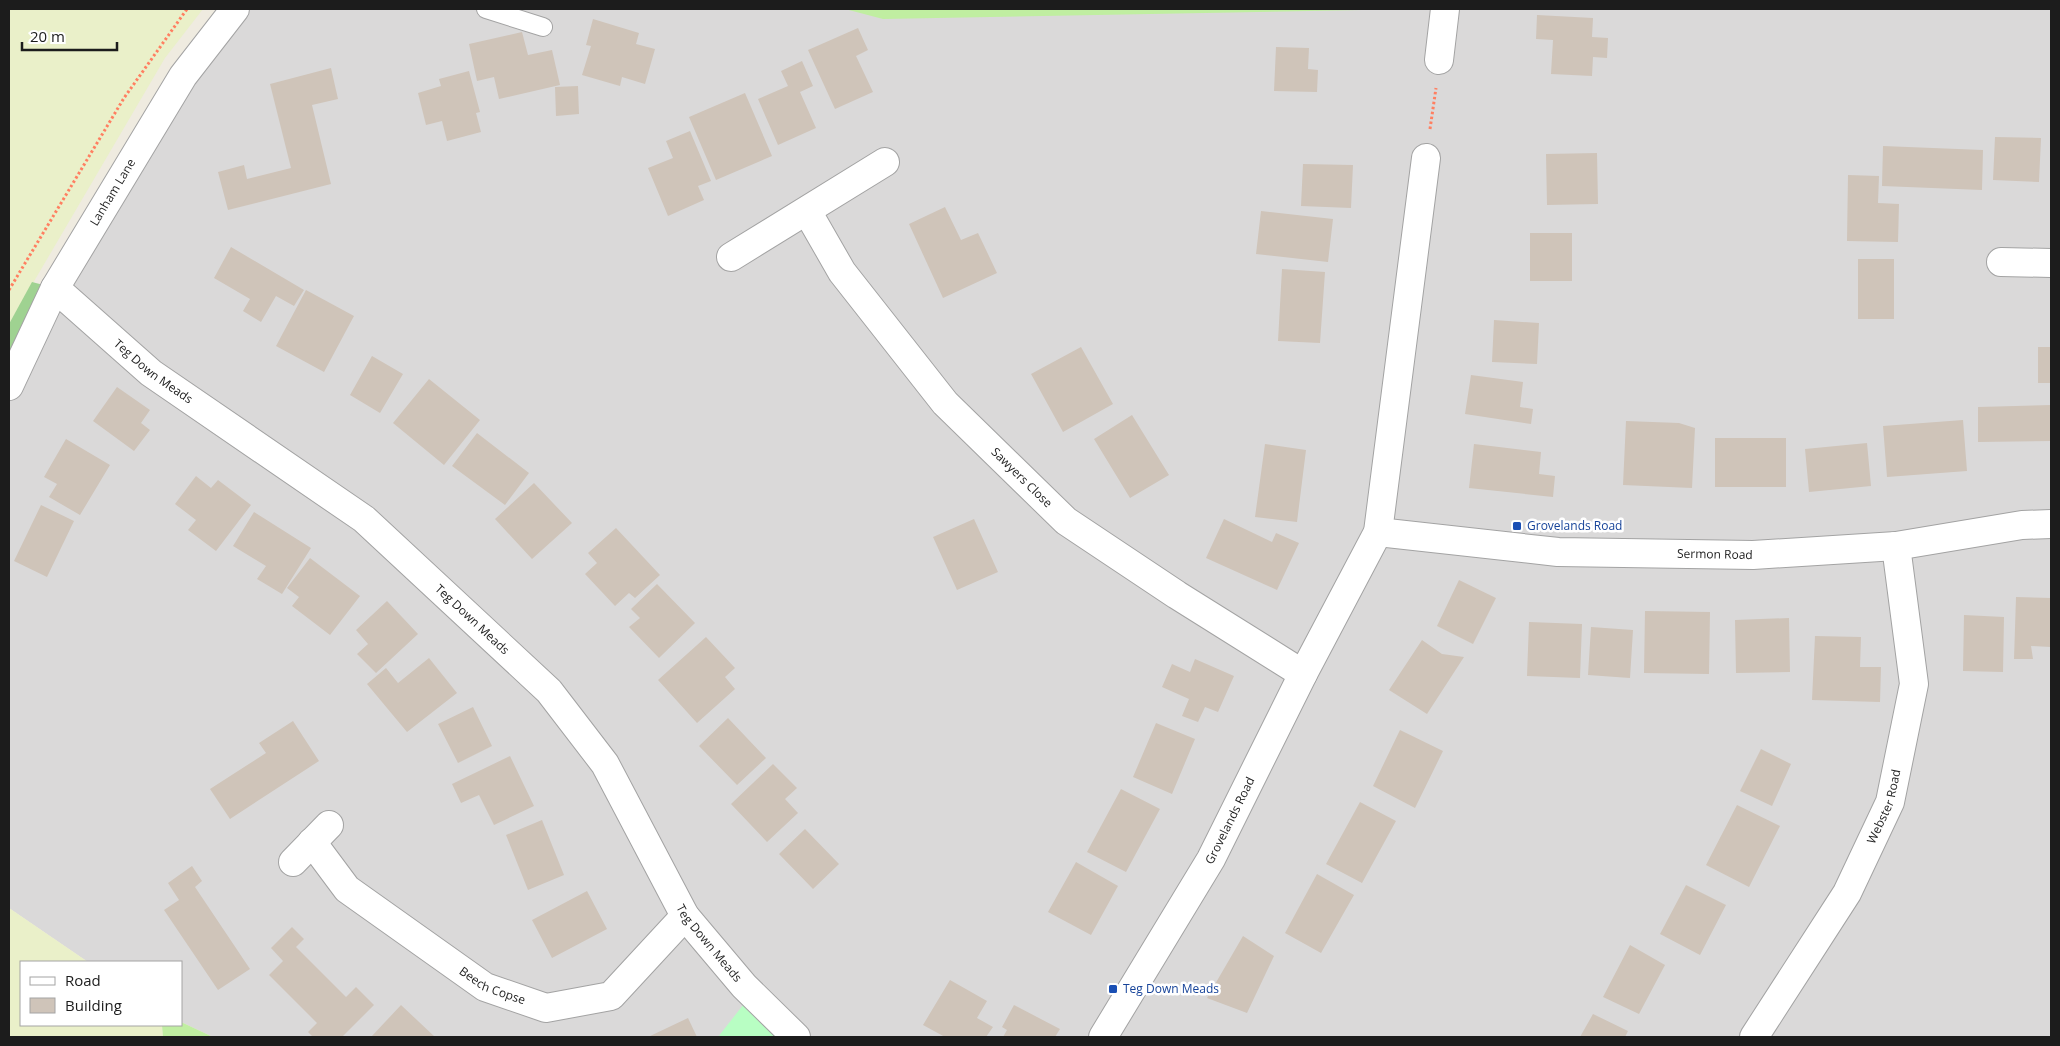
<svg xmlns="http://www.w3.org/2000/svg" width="2060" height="1046" font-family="'Open Sans',sans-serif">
<rect width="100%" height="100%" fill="#efebe0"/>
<path fill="#dad9d9" d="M235,9H2051V1037H213L181,1022V962H88L9,908V386Z"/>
<path fill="#eaf0c9" d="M9,9H203L165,58L9,324Z
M9,908L88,962H21V1025H162L163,1037H9Z"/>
<path fill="#c0eea1" d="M845,9H1414L883,19Z
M181,1022L213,1037H163L162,1025H181Z"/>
<path fill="#9fd291" d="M32,282L55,288L9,386V324Z"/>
<path fill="#b8fec3" d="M747,1000L785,1037H718Z"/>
<path fill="#cfc4b9" d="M1537,15L1593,18L1592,37L1608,38L1607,58L1593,57L1592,76L1551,74L1553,40L1536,39Z
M593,19L639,33L636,44L655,49L645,84L622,77L620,86L582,75L591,46L586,45Z
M858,28L868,50L856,56L873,92L835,109L808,50Z
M522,32L528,55L552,50L560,85L499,99L494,77L477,81L469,44Z
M1276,47L1309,48L1308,69L1318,70L1317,92L1274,91Z
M802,61L813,86L800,92L816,128L778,145L758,99L788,86L781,71Z
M331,68L338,99L312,105L331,184L228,210L218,172L244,165L247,179L291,168L270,84Z
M469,71L480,112L476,113L481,132L447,141L442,121L426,125L418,93L441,86L439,79Z
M578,86L579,114L556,116L555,87Z
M745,93L772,156L716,180L689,117Z
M690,131L711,181L698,186L704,200L668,216L648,168L673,158L666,141Z
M1995,137L2041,138L2039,182L1993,180Z
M1883,146L1983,150L1982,190L1882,186Z
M1597,153L1598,204L1547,205L1546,154Z
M1303,164L1353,165L1351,208L1301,206Z
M1848,175L1879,176L1878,203L1899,204L1898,242L1847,241Z
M945,207L961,240L978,233L997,273L943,298L909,224Z
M1261,211L1333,219L1328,262L1256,254Z
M1530,233H1572V281H1530Z
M231,247L304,290L294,306L276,296L261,322L243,311L250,299L214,278Z
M1858,259H1894V319H1858Z
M1282,269L1325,272L1320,343L1278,341Z
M306,290L354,316L324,372L276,346Z
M1494,320L1539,323L1537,364L1492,362Z
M1081,347L1113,404L1063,432L1031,374Z
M2038,347H2051V383H2038Z
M372,356L403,374L380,413L350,395Z
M1471,375L1523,382L1520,407L1533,409L1531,424L1465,414Z
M429,379L480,420L444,465L393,423Z
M117,387L150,410L141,423L150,430L134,451L93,421Z
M2051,405V441L1978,442V407Z
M1132,415L1169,475L1130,498L1094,439Z
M1963,420L1967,471L1887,477L1883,426Z
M1626,421L1679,423L1695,428L1692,488L1623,485Z
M477,433L529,473L505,505L452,466Z
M1715,438H1786V487H1715Z
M66,439L110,465L80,515L49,497L57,484L44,477Z
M1867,443L1871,486L1809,492L1805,449Z
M1265,444L1306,450L1297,522L1255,517Z
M1474,444L1541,452L1539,474L1555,476L1553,497L1469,488Z
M196,476L211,488L218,480L251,505L216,551L188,530L196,520L175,504Z
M534,483L572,523L532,559L495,519Z
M41,505L74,521L47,577L14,561Z
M254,512L311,548L282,594L257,579L266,566L233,546Z
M974,519L998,572L957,590L933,537Z
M1224,519L1272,542L1276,533L1299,543L1277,590L1206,558Z
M616,528L660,575L635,598L629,593L615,606L585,574L597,563L588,553Z
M310,558L360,596L330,635L292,606L299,597L287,588Z
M1459,580L1496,598L1473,644L1437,626Z
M657,584L695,623L659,658L629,627L640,618L631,609Z
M2016,597L2051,598V647L2031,646L2033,659H2014Z
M387,601L418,634L376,673L357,654L368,644L356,630Z
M1645,611L1710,612L1709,674L1644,673Z
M1964,615L2004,617L2003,672L1963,671Z
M1789,618L1790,672L1736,673L1735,620Z
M1529,622L1582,624L1580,678L1527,676Z
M1591,627L1633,630L1630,678L1588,675Z
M1815,636L1861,637L1860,667H1881L1880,702L1812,700Z
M706,637L735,668L725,677L735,689L697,723L658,680Z
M1422,640L1442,654L1464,657L1427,714L1389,690Z
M429,658L457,693L407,732L367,684L386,668L398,683Z
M1195,659L1234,676L1218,712L1205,707L1198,722L1182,716L1189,699L1162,687L1172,664L1190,672Z
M473,707L492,746L458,763L438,724Z
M728,718L766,758L737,785L699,746Z
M293,721L319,761L230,819L210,789L266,753L259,743Z
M1156,723L1195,739L1172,794L1133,777Z
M1400,730L1443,751L1415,808L1373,786Z
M1761,749L1791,764L1772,806L1740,791Z
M510,756L534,806L494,825L479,795L461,803L452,784Z
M773,764L797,788L785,799L798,813L767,842L731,804Z
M1121,789L1160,809L1126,872L1087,852Z
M1360,802L1396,821L1362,883L1326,864Z
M1737,805L1780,826L1749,887L1706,865Z
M542,820L564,875L528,890L506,835Z
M805,829L839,864L813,889L779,854Z
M1076,862L1118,886L1091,935L1048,912Z
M192,866L202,881L195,887L250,969L218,990L164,910L179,900L168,883Z
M1317,874L1354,895L1321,953L1285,933Z
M1686,885L1726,905L1700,955L1660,934Z
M587,891L607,929L552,958L532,920Z
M292,927L304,939L296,947L346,997L356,987L374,1005L342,1037H313L308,1032L317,1023L269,975L283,961L271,948Z
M1243,936L1274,956L1247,1013L1207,998Z
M1630,945L1665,965L1639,1014L1603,997Z
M950,980L987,1001L977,1018L993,1027L986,1037H945L923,1025Z
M401,1005L435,1037H371Z
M1014,1005L1060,1029L1055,1037H1003L1007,1030L1002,1027Z
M1593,1014L1628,1031L1625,1037H1580Z
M688,1018L697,1037H648Z"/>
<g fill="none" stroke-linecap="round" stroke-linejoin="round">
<g stroke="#a3a3a3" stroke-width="20">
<path id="service" d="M486,9L543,27"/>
</g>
<g stroke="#a3a3a3" stroke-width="30">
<g id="minor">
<path d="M1439,60L1445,9"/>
<path id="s1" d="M807,211L842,272L945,403L1066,521L1177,595L1303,674"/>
<path d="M731,257L885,162"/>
<path d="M2001,262L2051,263"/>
<path id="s2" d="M55,288L151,373L364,519L549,691L605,764L685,916L744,986L796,1037"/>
<path id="s3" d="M9,386L55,288L183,76L235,9"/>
<path id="s4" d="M1378,532L1558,552L1753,555L1896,546L2022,525L2051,524"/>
<path id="s5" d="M312,842L347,889L485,987L546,1008L611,996L685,916"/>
<path d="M293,862L329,825"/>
<path id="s6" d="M1103,1037L1211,859L1303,674L1378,532L1426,158"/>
<path id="s7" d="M1754,1037L1847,893L1890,802L1914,684L1896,546"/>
</g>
</g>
<path stroke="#ff7f61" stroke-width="3" stroke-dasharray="2.5 2.5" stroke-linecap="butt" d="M1430,129L1436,88
M9,290L124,98L187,9"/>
<use href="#service" stroke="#fff" stroke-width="18"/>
<use href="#minor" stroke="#fff" stroke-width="28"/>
</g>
<g fill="#1a4fb4" stroke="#fff" stroke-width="2">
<rect x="1512" y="521" width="10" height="10" rx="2.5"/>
<rect x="1108" y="984" width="10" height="10" rx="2.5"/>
</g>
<g text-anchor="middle" stroke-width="5" stroke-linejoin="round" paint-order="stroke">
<g font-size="12" fill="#1c1c1c" stroke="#fff">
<text dy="4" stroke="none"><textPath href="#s3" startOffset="220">Lanham Lane</textPath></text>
<text dy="4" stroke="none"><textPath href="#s2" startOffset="129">Teg Down Meads</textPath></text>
<text dy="4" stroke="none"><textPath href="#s1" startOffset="344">Sawyers Close</textPath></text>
<text dy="4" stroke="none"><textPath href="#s4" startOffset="338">Sermon Road</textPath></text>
<text dy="4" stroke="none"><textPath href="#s2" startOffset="534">Teg Down Meads</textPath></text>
<text dy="4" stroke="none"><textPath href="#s7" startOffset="266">Webster Road</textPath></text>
<text dy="4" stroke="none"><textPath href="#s6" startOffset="251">Grovelands Road</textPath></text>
<text dy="4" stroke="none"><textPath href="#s2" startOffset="939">Teg Down Meads</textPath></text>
<text dy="4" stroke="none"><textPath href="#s5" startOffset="234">Beech Copse</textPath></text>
</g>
<g font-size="12" fill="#164399" stroke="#fff" text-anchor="start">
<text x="1527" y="530">Grovelands Road</text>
<text x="1123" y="993">Teg Down Meads</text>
</g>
</g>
<rect width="2060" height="1046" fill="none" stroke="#1c1c1c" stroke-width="20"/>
<rect x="20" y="961" width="162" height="65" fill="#ffffff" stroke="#a4a4a4"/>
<rect x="30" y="977" width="25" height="8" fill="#ffffff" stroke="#a4a4a4"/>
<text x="65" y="986" font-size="15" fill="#1c1c1c">Road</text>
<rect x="30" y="998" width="25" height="15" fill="#cfc4b9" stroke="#a4a4a4"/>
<text x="65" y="1011" font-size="15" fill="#1c1c1c">Building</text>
<path d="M22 42v8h95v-8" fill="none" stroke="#1c1c1c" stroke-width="2.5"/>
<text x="30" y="42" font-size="15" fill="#1c1c1c" stroke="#ffffff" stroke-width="4" paint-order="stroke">20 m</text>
</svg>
